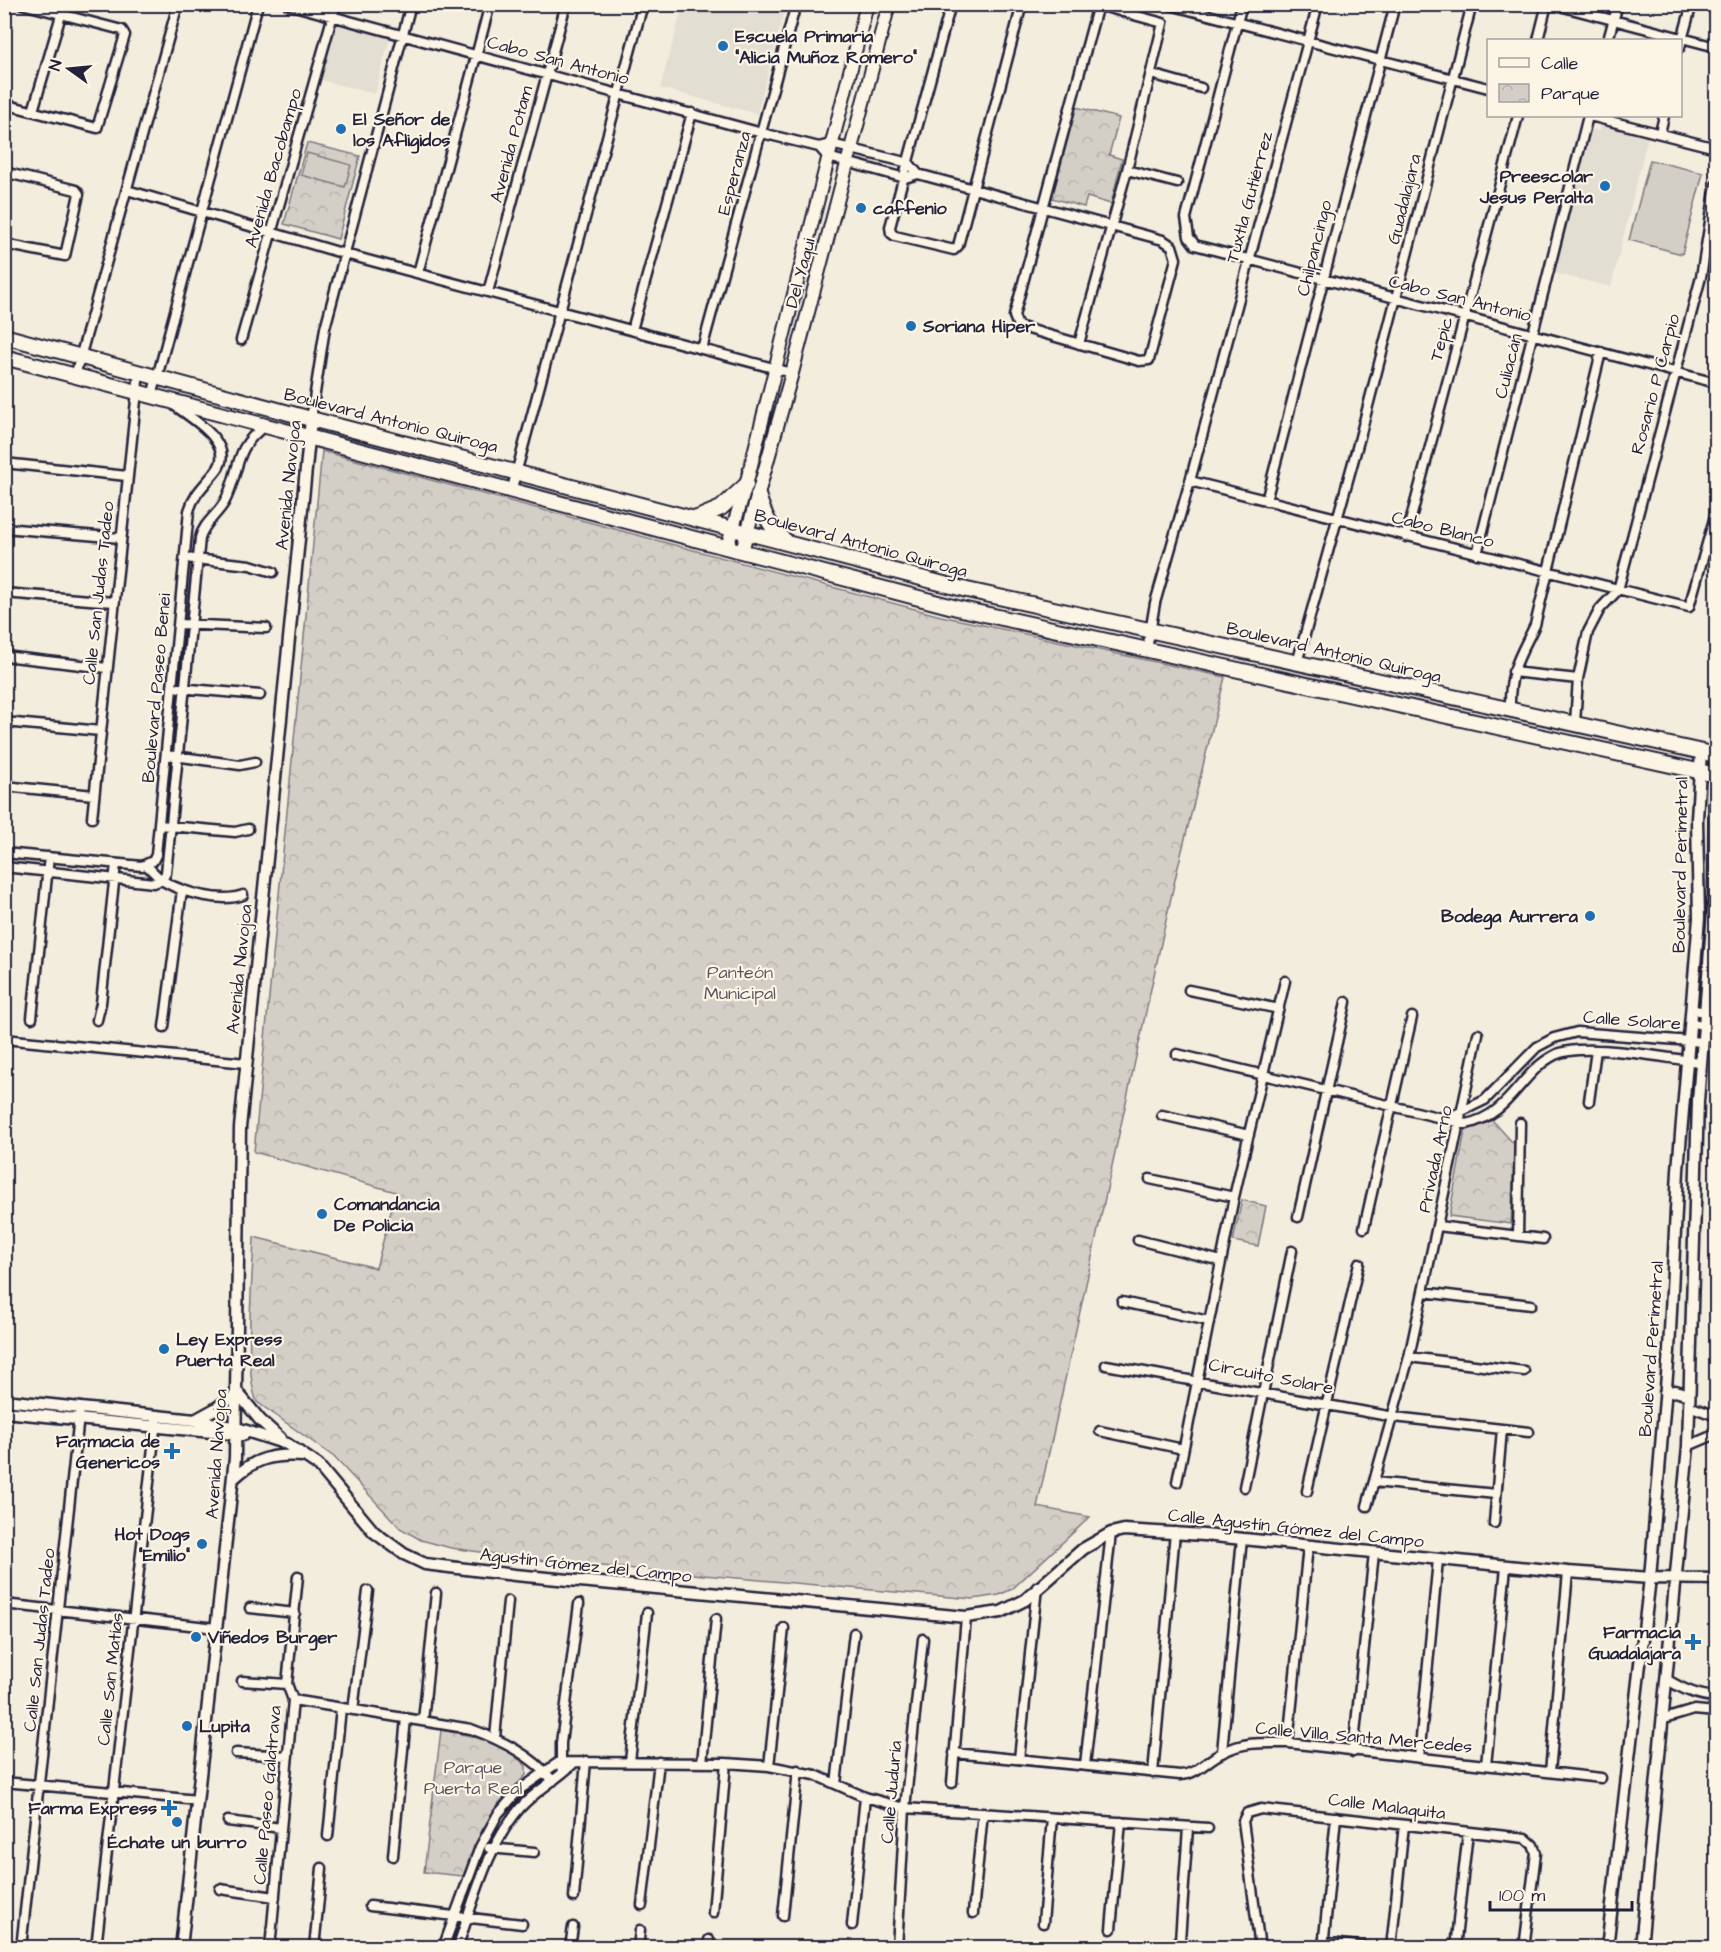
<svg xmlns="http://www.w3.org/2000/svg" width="1721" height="1952" font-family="'Architects Daughter',sans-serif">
<defs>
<pattern id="park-crowns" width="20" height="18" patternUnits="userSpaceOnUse" patternTransform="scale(1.5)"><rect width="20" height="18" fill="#d4cfc6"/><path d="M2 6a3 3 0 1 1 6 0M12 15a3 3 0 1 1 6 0" fill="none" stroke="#b6b1ab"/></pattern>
</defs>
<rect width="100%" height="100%" fill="#f3edde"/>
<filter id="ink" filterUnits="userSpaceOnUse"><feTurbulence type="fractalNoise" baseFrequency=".0167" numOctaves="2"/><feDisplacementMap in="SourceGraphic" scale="12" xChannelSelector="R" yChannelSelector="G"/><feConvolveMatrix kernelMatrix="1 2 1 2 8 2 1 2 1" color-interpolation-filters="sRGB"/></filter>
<g filter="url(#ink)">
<path fill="#e3ded2" d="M683,5H786L757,114L660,88Z
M336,24L390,37L375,94L321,80Z
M1601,125L1648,136L1611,287L1554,273L1589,129L1599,131Z"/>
<path fill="url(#park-crowns)" stroke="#7b7880" stroke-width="1.5" d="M1076,107L1119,118L1109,155L1122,159L1111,204L1087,197L1084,207L1052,198Z
M307,143L360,156L338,239L284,224Z
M322,451L941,616L1225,677L1176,875L1037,1507L1090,1517L1012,1589L999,1595L973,1599L546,1561L451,1548L421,1540L400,1528L334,1457L257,1402C243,1371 253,1275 254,1237L376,1268L396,1192L254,1152Z
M1492,1120L1515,1145L1511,1224L1449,1216L1465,1131Z
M1242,1200L1266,1206L1258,1246L1233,1241Z
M441,1730C471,1735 504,1742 526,1766V1775L502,1800L482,1830L463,1876L424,1872Z"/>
<path fill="#d4cfc6" stroke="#7b7880" stroke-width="1.5" d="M307,153L351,165L345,187L301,175Z
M1650,160L1703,173L1682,254L1629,240Z"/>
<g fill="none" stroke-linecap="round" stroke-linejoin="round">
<g stroke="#22223b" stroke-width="13">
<path id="minor" d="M287,4L762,133L819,147L831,144L909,163L918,174
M951,4L890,227L891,233L895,236L954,250L958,246L1022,4
M1166,4L1488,88
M1242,4L1186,218L1189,237L1195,245L1716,383
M1552,4L1716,47
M1538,40L1547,4
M1608,40L1618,4
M1680,47L1692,4
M1151,74L1201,88
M4,104L97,128L125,35L122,30L22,4
M33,111L61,15
M1590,116L1716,148
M1660,133L1664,116
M819,147L828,157L905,178L918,174L1163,240L1172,246L1176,259L1149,360L1139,361L1018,326L1014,316L1096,12L1100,8L1105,7L1163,23L1127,170L1079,344
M1127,170L1177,183
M4,172L76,190L79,194L65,256L4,244
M127,190L345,254L792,373
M418,273L490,4
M488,292L566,4
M632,330L692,113
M241,340L336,4
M702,349L796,4
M75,376L178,4
M152,396L258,4
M311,419L325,328L411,4
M4,463L127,476
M1190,481L1689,607L1716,512
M511,492L643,4
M1266,501L1395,4
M4,528L121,538
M1406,537L1518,116
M1477,554L1588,116
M185,558L250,565L273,572
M4,593L114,602
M179,624L266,628
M1147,650L1155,603L1190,481L1318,4
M4,656L107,668
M1297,663L1360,437L1472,4
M1513,672L1578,679
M179,688L260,695
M1510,709C1509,670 1519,658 1535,625L1601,352
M4,722L101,731
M1575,723L1578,679L1588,632L1600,609L1618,590L1701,277L1716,185
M167,755L240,765L255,762
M4,786L94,795
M92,818L139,372
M159,825L235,832L248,829
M4,853L142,866L153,861L156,855L189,511C194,493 205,485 216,471C237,445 193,419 175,406
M147,866C153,871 158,878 165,882C184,893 222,903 243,895
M4,867L154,883L162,880L166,873L200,538C203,524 217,515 224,503C241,472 232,449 265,426
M1189,990L1279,1009
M1691,1009L1716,1015
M32,1018L49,857
M97,1020L101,1003L116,864
M1690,1022L1716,1029
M164,1027L182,890
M4,1039L246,1063
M1177,1054L1466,1124C1511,1115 1519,1073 1555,1055C1582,1041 1668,1059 1701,1062
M1589,1101L1596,1050
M1162,1115L1249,1135
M1446,1119L1485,1100L1537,1047L1554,1038L1577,1032L1703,1042
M1150,1179L1234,1197
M1298,1217L1346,1002
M1438,1226L1543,1239
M1364,1228L1412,1017
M1518,1236L1520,1123
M1138,1240L1221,1261
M1423,1292L1531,1305
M1122,1302L1209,1321
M1409,1357L1524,1371
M1106,1365L1394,1417L1529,1432
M1689,1406L1716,1416
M1100,1431L1183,1449
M1688,1446L1716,1434
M1177,1482L1234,1197L1285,981
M1374,1482L1496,1494
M1244,1487L1292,1251
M1307,1491L1359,1263
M1367,1506L1409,1357L1478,1034
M1494,1523L1502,1429
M4,1604L216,1628
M250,1608L295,1613
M1666,1679C1682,1689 1697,1696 1716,1697
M242,1681L287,1684
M293,1700L471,1729C501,1740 532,1755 553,1781
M353,1710L368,1591
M1664,1719L1694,1710L1716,1712
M423,1721L436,1593
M495,1738L508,1601
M1288,1743L1308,1546
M1222,1752L1242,1538
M1353,1752L1374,1553
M236,1753L288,1756
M954,1753L1180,1775C1199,1774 1207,1759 1224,1752C1245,1741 1265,1743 1288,1743L1601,1778
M1419,1758L1438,1560
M1019,1759L1037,1587
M630,1761L647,1613
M702,1763L716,1619
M1085,1765L1111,1533
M1486,1765L1506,1567
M769,1766L784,1628
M561,1767V1743L579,1604
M1550,1772L1568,1572
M1153,1773L1175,1532
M4,1782L198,1800
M952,1783L966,1617
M836,1784L854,1633
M228,1821L281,1828
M328,1836L341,1708
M489,1848L534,1852
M393,1856L406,1718
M220,1889L275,1897
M574,1897L586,1761
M642,1905L659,1762
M370,1906L522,1924
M713,1913L726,1763
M973,1913L983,1812
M783,1916L798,1770
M1043,1923L1052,1818
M852,1925L865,1797
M1111,1929L1121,1822
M1180,1940L1188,1828
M1323,1942L1374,1948
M21,1948L80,1407
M96,1948L156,1421
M270,1948L293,1700L287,1684L298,1576
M314,1948L322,1868
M443,1948L480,1847L498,1814L518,1791L559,1762L726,1763L769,1766L815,1775L865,1797L905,1808L1208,1828
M457,1948C474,1901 487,1846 520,1808C536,1790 558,1779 574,1763
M570,1948L573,1927
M638,1948L640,1930
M708,1948L709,1940
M897,1948L905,1808L923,1639
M1260,1948L1243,1821L1247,1813L1261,1809L1525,1838L1533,1845L1536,1853L1524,1948
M1323,1948L1336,1817
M1391,1948L1404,1825
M1455,1948L1468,1832"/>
</g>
<g stroke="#22223b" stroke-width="15">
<path id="tertiary" d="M1665,1393L1675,1391L1689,1395
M4,1400L195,1420L237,1428L287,1444L318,1465L374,1532L404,1554L425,1564L515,1575L966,1617L1001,1612L1025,1600L1083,1549L1111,1533L1124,1530L1204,1535L1568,1572L1650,1578L1716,1579
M4,1412L243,1435
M195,1420L215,1409L238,1393L260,1420L280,1438
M234,1478C256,1457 275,1454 304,1456
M181,1948L235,1458L240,1128L311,419
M1607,1948L1650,1578L1669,1351L1678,1170L1699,918L1697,819L1701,751
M1641,1948L1688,1446L1698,1101L1714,900L1715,755"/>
</g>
<g stroke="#22223b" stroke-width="16">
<path id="secondary" d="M727,547L746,485L867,4
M742,551L792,373L889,4"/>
</g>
<g stroke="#22223b" stroke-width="18">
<path id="primary" d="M4,336L311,419L967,590L1716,755
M4,357L957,608L1716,775
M758,495C764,514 770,529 786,541
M695,519L721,508L746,485"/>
</g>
<use href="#minor" stroke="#fcf5e5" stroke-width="8"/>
<use href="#tertiary" stroke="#fcf5e5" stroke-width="10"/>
<use href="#secondary" stroke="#fcf5e5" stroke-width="12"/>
<use href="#primary" stroke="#fcf5e5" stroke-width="14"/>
</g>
</g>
<g fill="#1f6fb2" stroke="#fcf5e5" stroke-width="2">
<circle cx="723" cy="46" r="6"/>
<circle cx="341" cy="129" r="6"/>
<circle cx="1605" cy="186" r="6"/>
<circle cx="861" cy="208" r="6"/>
<circle cx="911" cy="326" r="6"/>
<circle cx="1590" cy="916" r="6"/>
<circle cx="322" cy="1214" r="6"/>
<circle cx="164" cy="1349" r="6"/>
<path d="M169 1442h6v6h6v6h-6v6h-6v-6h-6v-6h6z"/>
<circle cx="202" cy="1544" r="6"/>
<circle cx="196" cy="1637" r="6"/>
<path d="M1690 1633h6v6h6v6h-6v6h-6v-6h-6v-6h6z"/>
<circle cx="187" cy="1726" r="6"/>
<path d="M166 1799h6v6h6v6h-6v6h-6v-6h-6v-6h6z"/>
<circle cx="177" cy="1822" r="6"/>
</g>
<g text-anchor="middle" stroke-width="4.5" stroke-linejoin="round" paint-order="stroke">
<g font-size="18" font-weight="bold" fill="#22223b" stroke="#fcf5e5" text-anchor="start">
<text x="735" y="42">Escuela Primaria<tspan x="735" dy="21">"Alicia Muñoz Romero"</tspan></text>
<text x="353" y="125">El Señor de<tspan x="353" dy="21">los Afligidos</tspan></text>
<text x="1593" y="182" text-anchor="end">Preescolar<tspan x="1593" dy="21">Jesus Peralta</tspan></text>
<text x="873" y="214">caffenio</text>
<text x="923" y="332">Soriana Hiper</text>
<text x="1578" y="922" text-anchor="end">Bodega Aurrera</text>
<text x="334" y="1210">Comandancia<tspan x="334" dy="21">De Policia</tspan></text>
<text x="176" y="1345">Ley Express<tspan x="176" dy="21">Puerta Real</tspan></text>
<text x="160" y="1447" text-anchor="end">Farmacia de<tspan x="160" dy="21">Genericos</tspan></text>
<text x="190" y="1540" text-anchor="end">Hot Dogs<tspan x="190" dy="21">"Emilio"</tspan></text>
<text x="1681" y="1638" text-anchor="end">Farmacia<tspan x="1681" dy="21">Guadalajara</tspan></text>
<text x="208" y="1643">Viñedos Burger</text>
<text x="199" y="1732">Lupita</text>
<text x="157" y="1814" text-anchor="end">Farma Express</text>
<text x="177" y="1848" text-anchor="middle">Échate un burro</text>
</g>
<g font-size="18" fill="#22223b" stroke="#fcf5e5">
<text transform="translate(558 60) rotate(15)" y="6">Cabo San Antonio</text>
<text transform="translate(511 144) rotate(-75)" y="6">Avenida Potam</text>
<text transform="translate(273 168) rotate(-74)" y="6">Avenida Bacobampo</text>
<text transform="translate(734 173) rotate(-75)" y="6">Esperanza</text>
<text transform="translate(1249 197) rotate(-75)" y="6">Tuxtla Gutiérrez</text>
<text transform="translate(1404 199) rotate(-76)" y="6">Guadalajara</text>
<text transform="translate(1314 248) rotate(-76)" y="6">Chilpancingo</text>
<text transform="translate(800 273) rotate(-75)" y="6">Del Yaqui</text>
<text transform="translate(1460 298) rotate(14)" y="6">Cabo San Antonio</text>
<text transform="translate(1441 339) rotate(-75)" y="6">Tepic</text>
<text transform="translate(1508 366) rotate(-76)" y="6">Culiacán</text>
<text transform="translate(1655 384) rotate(-75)" y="6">Rosario P Carpio</text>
<text transform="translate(391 420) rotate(14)" y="6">Boulevard Antonio Quiroga</text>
<text transform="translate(288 485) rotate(-84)" y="6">Avenida Navojoa</text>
<text transform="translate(1443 529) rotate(14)" y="6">Cabo Blanco</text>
<text transform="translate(861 543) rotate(15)" y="6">Boulevard Antonio Quiroga</text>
<text transform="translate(98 593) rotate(-84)" y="6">Calle San Judas Tadeo</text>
<text transform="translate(1334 652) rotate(13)" y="6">Boulevard Antonio Quiroga</text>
<text transform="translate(156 688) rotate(-85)" y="6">Boulevard Paseo Benei</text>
<text transform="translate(1680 865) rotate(-89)" y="6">Boulevard Perimetral</text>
<text transform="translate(239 969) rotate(-84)" y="6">Avenida Navojoa</text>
<text transform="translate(1632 1020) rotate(4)" y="6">Calle Solare</text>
<text transform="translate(1435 1159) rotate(-78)" y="6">Privada Arno</text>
<text transform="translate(1651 1349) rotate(-86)" y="6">Boulevard Perimetral</text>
<text transform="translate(1271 1376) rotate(11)" y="6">Circuito Solare</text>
<text transform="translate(216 1454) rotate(-86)" y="6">Avenida Navojoa</text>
<text transform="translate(1296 1528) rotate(6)" y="6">Calle Agustín Gómez del Campo</text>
<text transform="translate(586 1565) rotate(6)" y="6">Agustín Gómez del Campo</text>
<text transform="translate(39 1640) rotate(-84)" y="6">Calle San Judas Tadeo</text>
<text transform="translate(110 1679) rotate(-84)" y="6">Calle San Matías</text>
<text transform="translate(1364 1737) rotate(5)" y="6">Calle Villa Santa Mercedes</text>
<text transform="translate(891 1792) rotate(-85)" y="6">Calle Juduría</text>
<text transform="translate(267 1795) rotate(-85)" y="6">Calle Paseo Galatrava</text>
<text transform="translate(1387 1806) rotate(7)" y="6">Calle Malaquita</text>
</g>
<g font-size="18" fill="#575665" stroke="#fcf5e5">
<text x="740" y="978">Panteón<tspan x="740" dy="21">Municipal</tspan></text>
<text x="473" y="1773">Parque<tspan x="473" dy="21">Puerta Real</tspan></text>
</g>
</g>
<rect width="1721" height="1952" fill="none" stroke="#fcf5e5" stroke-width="24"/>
<rect x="12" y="12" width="1697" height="1928" fill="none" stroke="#22223b" stroke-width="2" filter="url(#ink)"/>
<rect x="1487" y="39" width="195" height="78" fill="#fcf5e5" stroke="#a5a1a1" stroke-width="1.5"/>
<rect x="1499" y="58" width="30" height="9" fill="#fcf5e5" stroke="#a5a1a1" stroke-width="1.5"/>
<text x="1541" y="69" font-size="18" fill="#22223b">Calle</text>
<rect x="1499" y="84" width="30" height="18" fill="url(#park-crowns)" stroke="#a5a1a1" stroke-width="1.5"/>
<text x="1541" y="99" font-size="18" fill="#22223b">Parque</text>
<g transform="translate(69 69) rotate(285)" stroke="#fcf5e5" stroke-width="4.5" paint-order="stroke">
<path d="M0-4.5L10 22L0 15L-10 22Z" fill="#22223b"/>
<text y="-9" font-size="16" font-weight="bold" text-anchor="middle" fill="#22223b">N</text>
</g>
<path d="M1490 1901v9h142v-9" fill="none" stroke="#22223b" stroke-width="3"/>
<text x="1499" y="1901" font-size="18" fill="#22223b" stroke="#fcf5e5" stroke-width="4.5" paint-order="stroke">100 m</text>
</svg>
